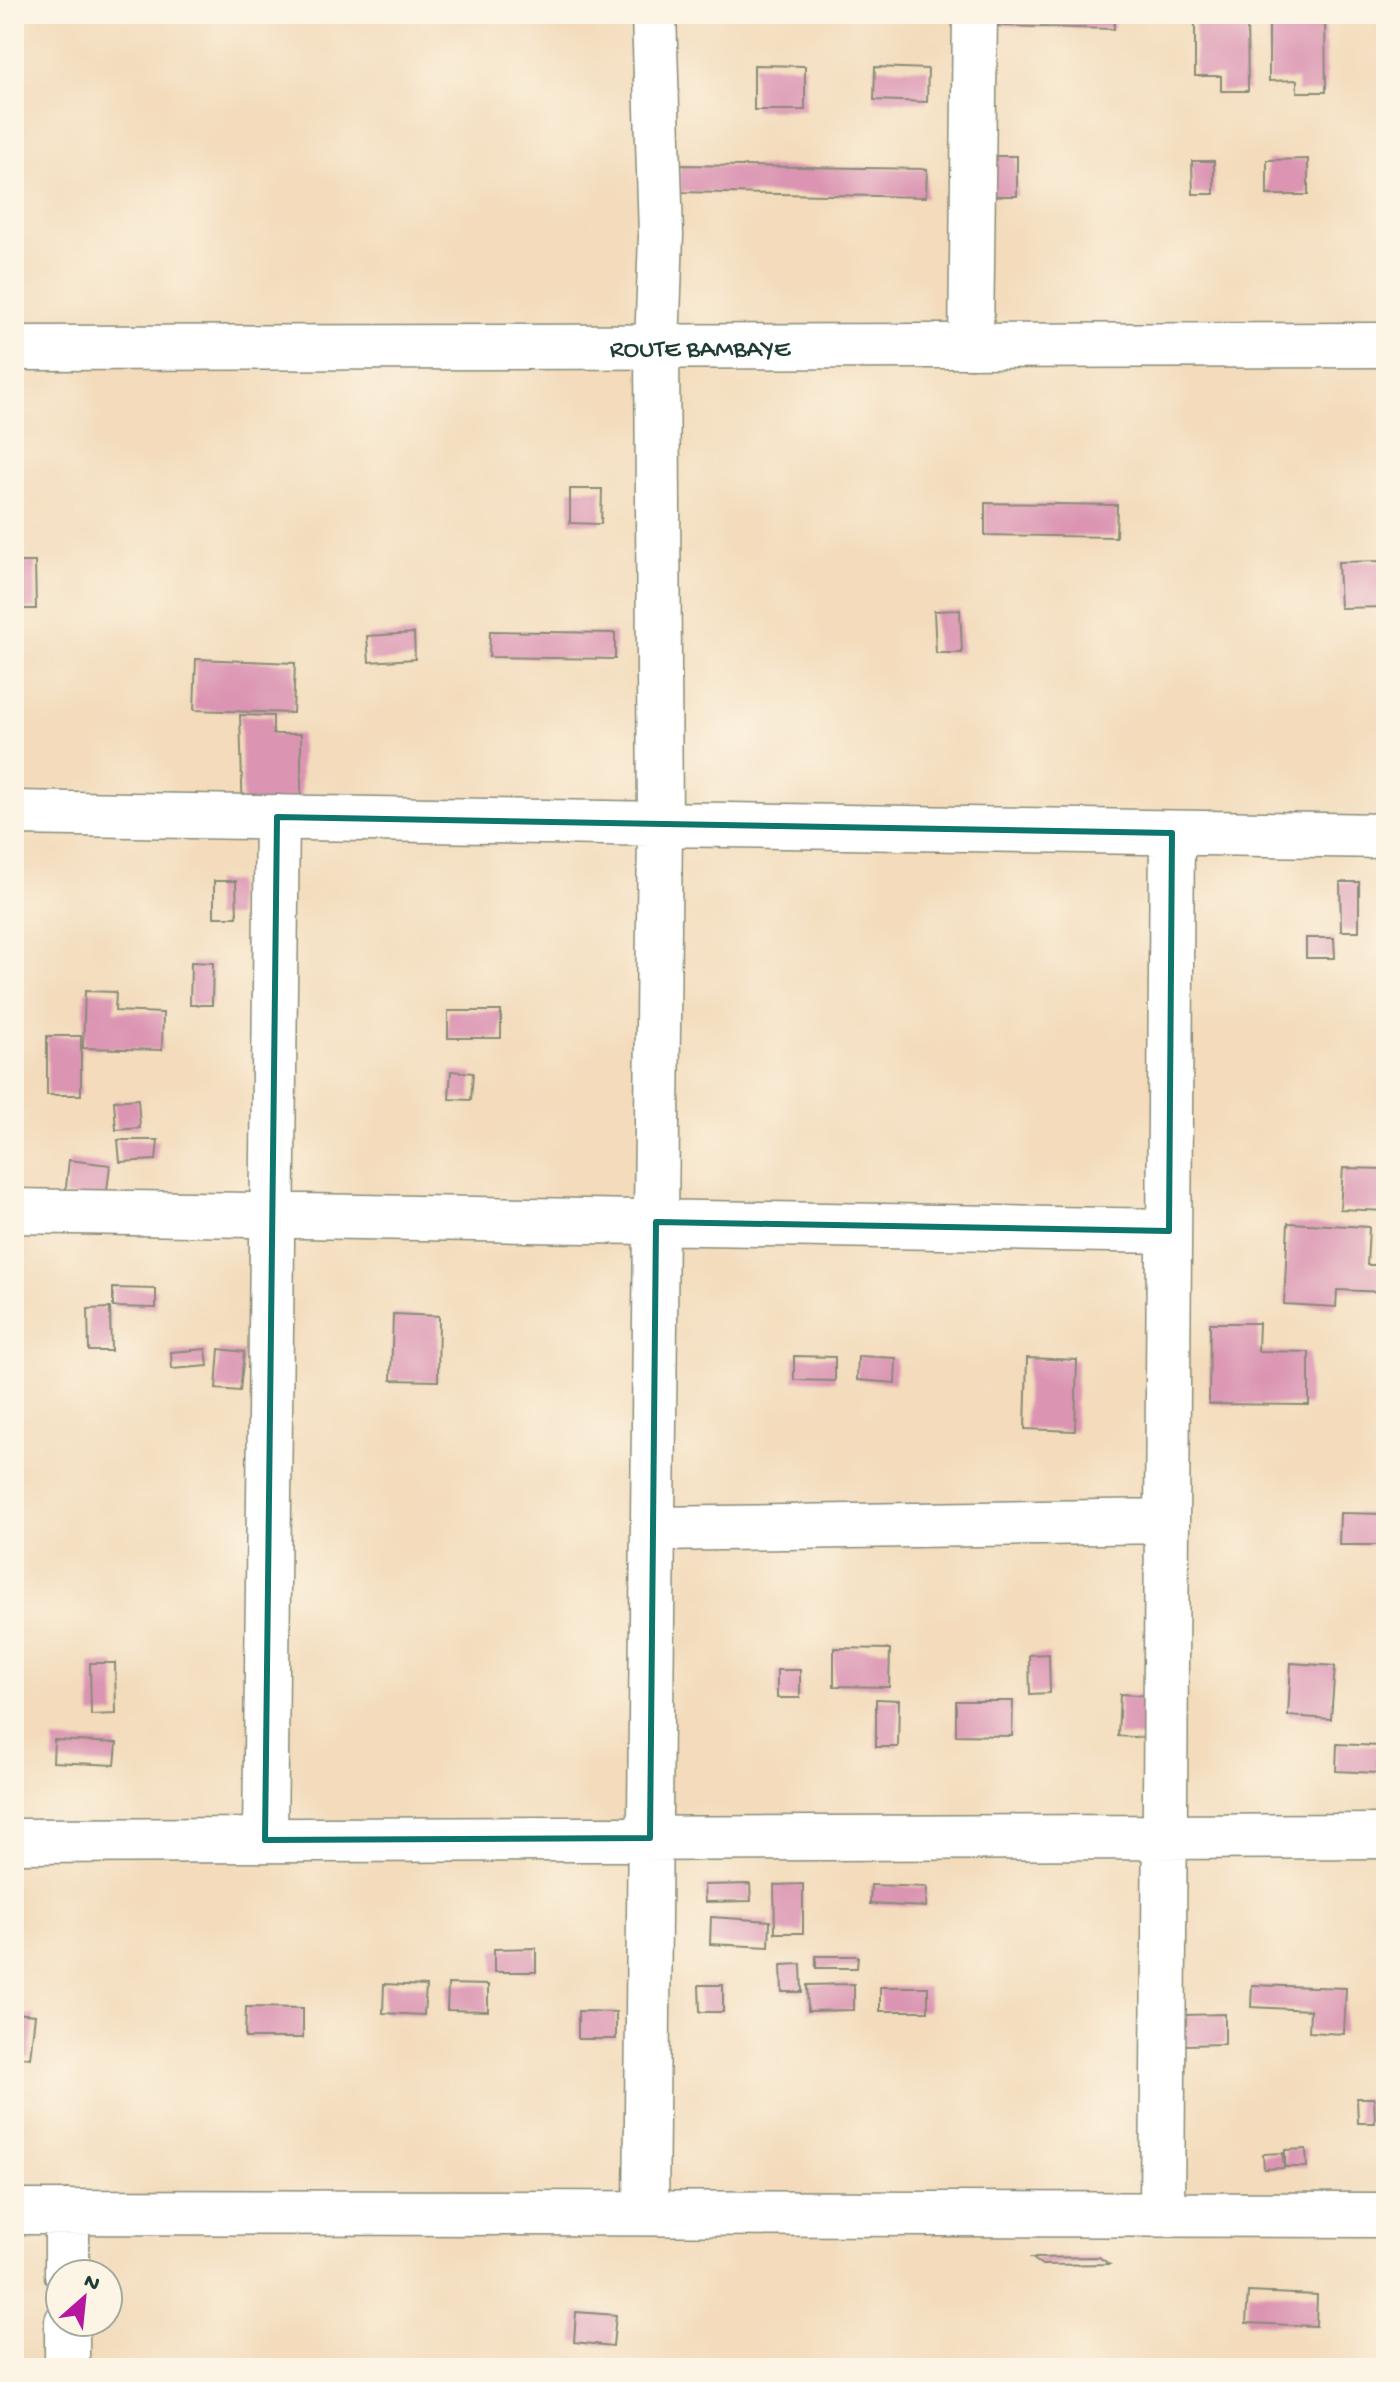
<svg xmlns="http://www.w3.org/2000/svg" width="1400" height="2382" font-family="'Gochi Hand',sans-serif">
<rect width="100%" height="100%" fill="#fcf5e5"/>
<filter id="ink" filterUnits="userSpaceOnUse"><feTurbulence type="fractalNoise" baseFrequency=".0125" numOctaves="2"/><feDisplacementMap in="SourceGraphic" scale="16" xChannelSelector="R" yChannelSelector="G"/><feConvolveMatrix kernelMatrix="1 2 1 2 8 2 1 2 1" color-interpolation-filters="sRGB"/></filter>
<filter id="wash" filterUnits="userSpaceOnUse"><feTurbulence type="fractalNoise" baseFrequency=".006" numOctaves="4" result="noise"/><feDisplacementMap in="SourceGraphic" scale="32" xChannelSelector="R" yChannelSelector="G"/><feGaussianBlur stdDeviation="1.8" result="paint"/><feColorMatrix in="noise" values="0 0 0 0 0 0 0 0 0 0 0 0 0 0 0 0 0 1.4 0 .05"/><feComposite in="paint" operator="in"/></filter>
<g filter="url(#wash)">
<rect width="100%" height="100%" fill="#f3dbbb"/>
<g id="blocks">
<path fill="#db95b3" d="M998,14H1114V29L998,26Z
M1247,17L1248,91H1221V76H1195V18Z
M1269,17H1325L1326,92H1297V80L1269,81Z
M754,65L805,66V110H754Z
M875,67L928,69L927,102L874,100Z
M988,156H1017V196H988Z
M1308,159V195H1267V160Z
M1192,161H1214V194H1193Z
M680,165L927,169L926,197L680,192Z
M570,489H602L601,524L570,523Z
M985,503L1117,505L1116,537L985,535Z
M1384,561L1385,607L1340,608L1338,562Z
M14,562H35L36,609H14Z
M960,610L962,653H936L934,611Z
M490,631L615,633V659L489,657Z
M414,633L415,659L369,662L367,636Z
M196,659L295,663L293,713L194,710Z
M240,715L273,716V734H301V797L243,816Z
M214,881H236L237,917H214Z
M1340,882H1359V931H1341Z
M1306,938H1334L1335,958H1306Z
M191,962L213,963L212,1005H190Z
M85,991L116,992L115,1011L163,1013L162,1050L83,1048Z
M448,1011H501V1038H448Z
M47,1036H81V1095H47Z
M451,1071L473,1073L471,1100L449,1099Z
M138,1099L140,1128L116,1130L114,1101Z
M118,1140H158L156,1160L120,1162Z
M69,1160L110,1165L106,1200L65,1196Z
M1343,1168L1386,1169V1211L1340,1209Z
M1288,1223L1369,1227L1367,1265H1386V1292L1337,1290L1336,1307L1284,1304Z
M113,1288L156,1289V1308L113,1307Z
M110,1308L111,1351H89L88,1309Z
M393,1314L439,1316L438,1381L391,1380Z
M1210,1323H1259L1258,1351L1309,1352V1405L1209,1404Z
M206,1349L208,1366L172,1369L171,1352Z
M219,1349L244,1352L240,1391L216,1389Z
M794,1356L835,1357V1381L794,1380Z
M858,1356L896,1358L895,1383L857,1380Z
M1027,1358L1077,1360L1075,1431L1025,1429Z
M1340,1513L1386,1514V1545H1339Z
M834,1648L890,1649L889,1687L834,1686Z
M1049,1654L1050,1693L1030,1694L1029,1655Z
M90,1663H115L116,1714L91,1715Z
M1291,1663L1335,1666L1331,1719L1288,1716Z
M777,1670H800V1698H777Z
M1120,1694L1150,1696L1148,1738L1118,1736Z
M876,1699L899,1700L898,1747H876Z
M956,1701H1013L1012,1736L956,1735Z
M54,1740L117,1743L115,1765L53,1762Z
M1337,1744L1379,1746L1377,1773L1336,1771Z
M750,1884L751,1901L705,1902L704,1885Z
M803,1884V1933H775L774,1885Z
M871,1885L927,1887L926,1907L870,1904Z
M711,1917L770,1921L769,1947L710,1944Z
M536,1948V1972H494V1949Z
M816,1956H858L857,1968H816Z
M801,1964L802,1992H782L781,1965Z
M384,1984L426,1986L424,2015L383,2013Z
M448,1984L488,1985V2011L447,2010Z
M854,1984V2010L808,2011L807,1985Z
M699,1985H723V2012H700Z
M1252,1985L1346,1988L1344,2034L1309,2032L1310,2010L1251,2007Z
M880,1987H928V2011H880Z
M246,2007L303,2008V2038H245Z
M578,2011L616,2012V2039H578Z
M14,2013L35,2015L30,2058L14,2056Z
M1225,2014V2044L1185,2045L1184,2015Z
M1357,2098H1374L1375,2123H1358Z
M1306,2149L1307,2167H1285V2150Z
M1283,2153L1284,2168L1264,2169L1263,2154Z
M1099,2257L1109,2264L1042,2265L1032,2258Z
M1248,2292L1317,2295L1316,2326L1246,2323Z
M576,2312L616,2315L613,2346L574,2342Z"/>
</g>
</g>
<g filter="url(#ink)">
<use href="#blocks" fill-opacity="0" stroke="#898c78" stroke-width="2"/>
<g fill="none" stroke-linecap="round" stroke-linejoin="round">
<g stroke="#898c78" stroke-width="47">
<path id="minor" d="M971,346L975,14
M14,813L1386,836
M14,1211L1169,1231
M653,1529L1167,1521
M265,1840L277,817
M14,1841L1386,1836
M14,2212L1386,2215
M646,2213L660,825L657,346L661,235L654,14
M1162,2214L1172,833
M67,2274V2212
M67,2368V2322"/>
</g>
<g stroke="#898c78" stroke-width="47">
<g id="tertiary">
<path id="s1" d="M14,348L1386,345"/>
</g>
</g>
<use href="#minor" stroke="#fff" stroke-width="44"/>
<use href="#tertiary" stroke="#fff" stroke-width="44"/>
</g>
</g>
<path fill="none" stroke="#0f766e" stroke-width="6" stroke-linejoin="round" d="M277,817L1172,833L1169,1231L656,1222L650,1838L265,1840Z"/>
<g text-anchor="middle" stroke-width="7" stroke-linejoin="round" paint-order="stroke">
<g font-size="26" fill="#1f3d34" stroke="#fcf5e5">
<text dy="9" stroke="none"><textPath href="#s1" startOffset="686">ROUTE BAMBAYE</textPath></text>
</g>
</g>
<rect width="1400" height="2382" fill="none" stroke="#fcf5e5" stroke-width="48"/>
<g transform="translate(84 2298) rotate(27)"><circle r="38" fill="#fcf5e5" stroke="#a4ab9e" stroke-width="2"/>
<path d="M0-6L14 30L0 20L-14 30Z" fill="#b5179e"/>
<text y="-12" font-size="22" font-weight="bold" text-anchor="middle" fill="#1f3d34">N</text>
</g>
</svg>
